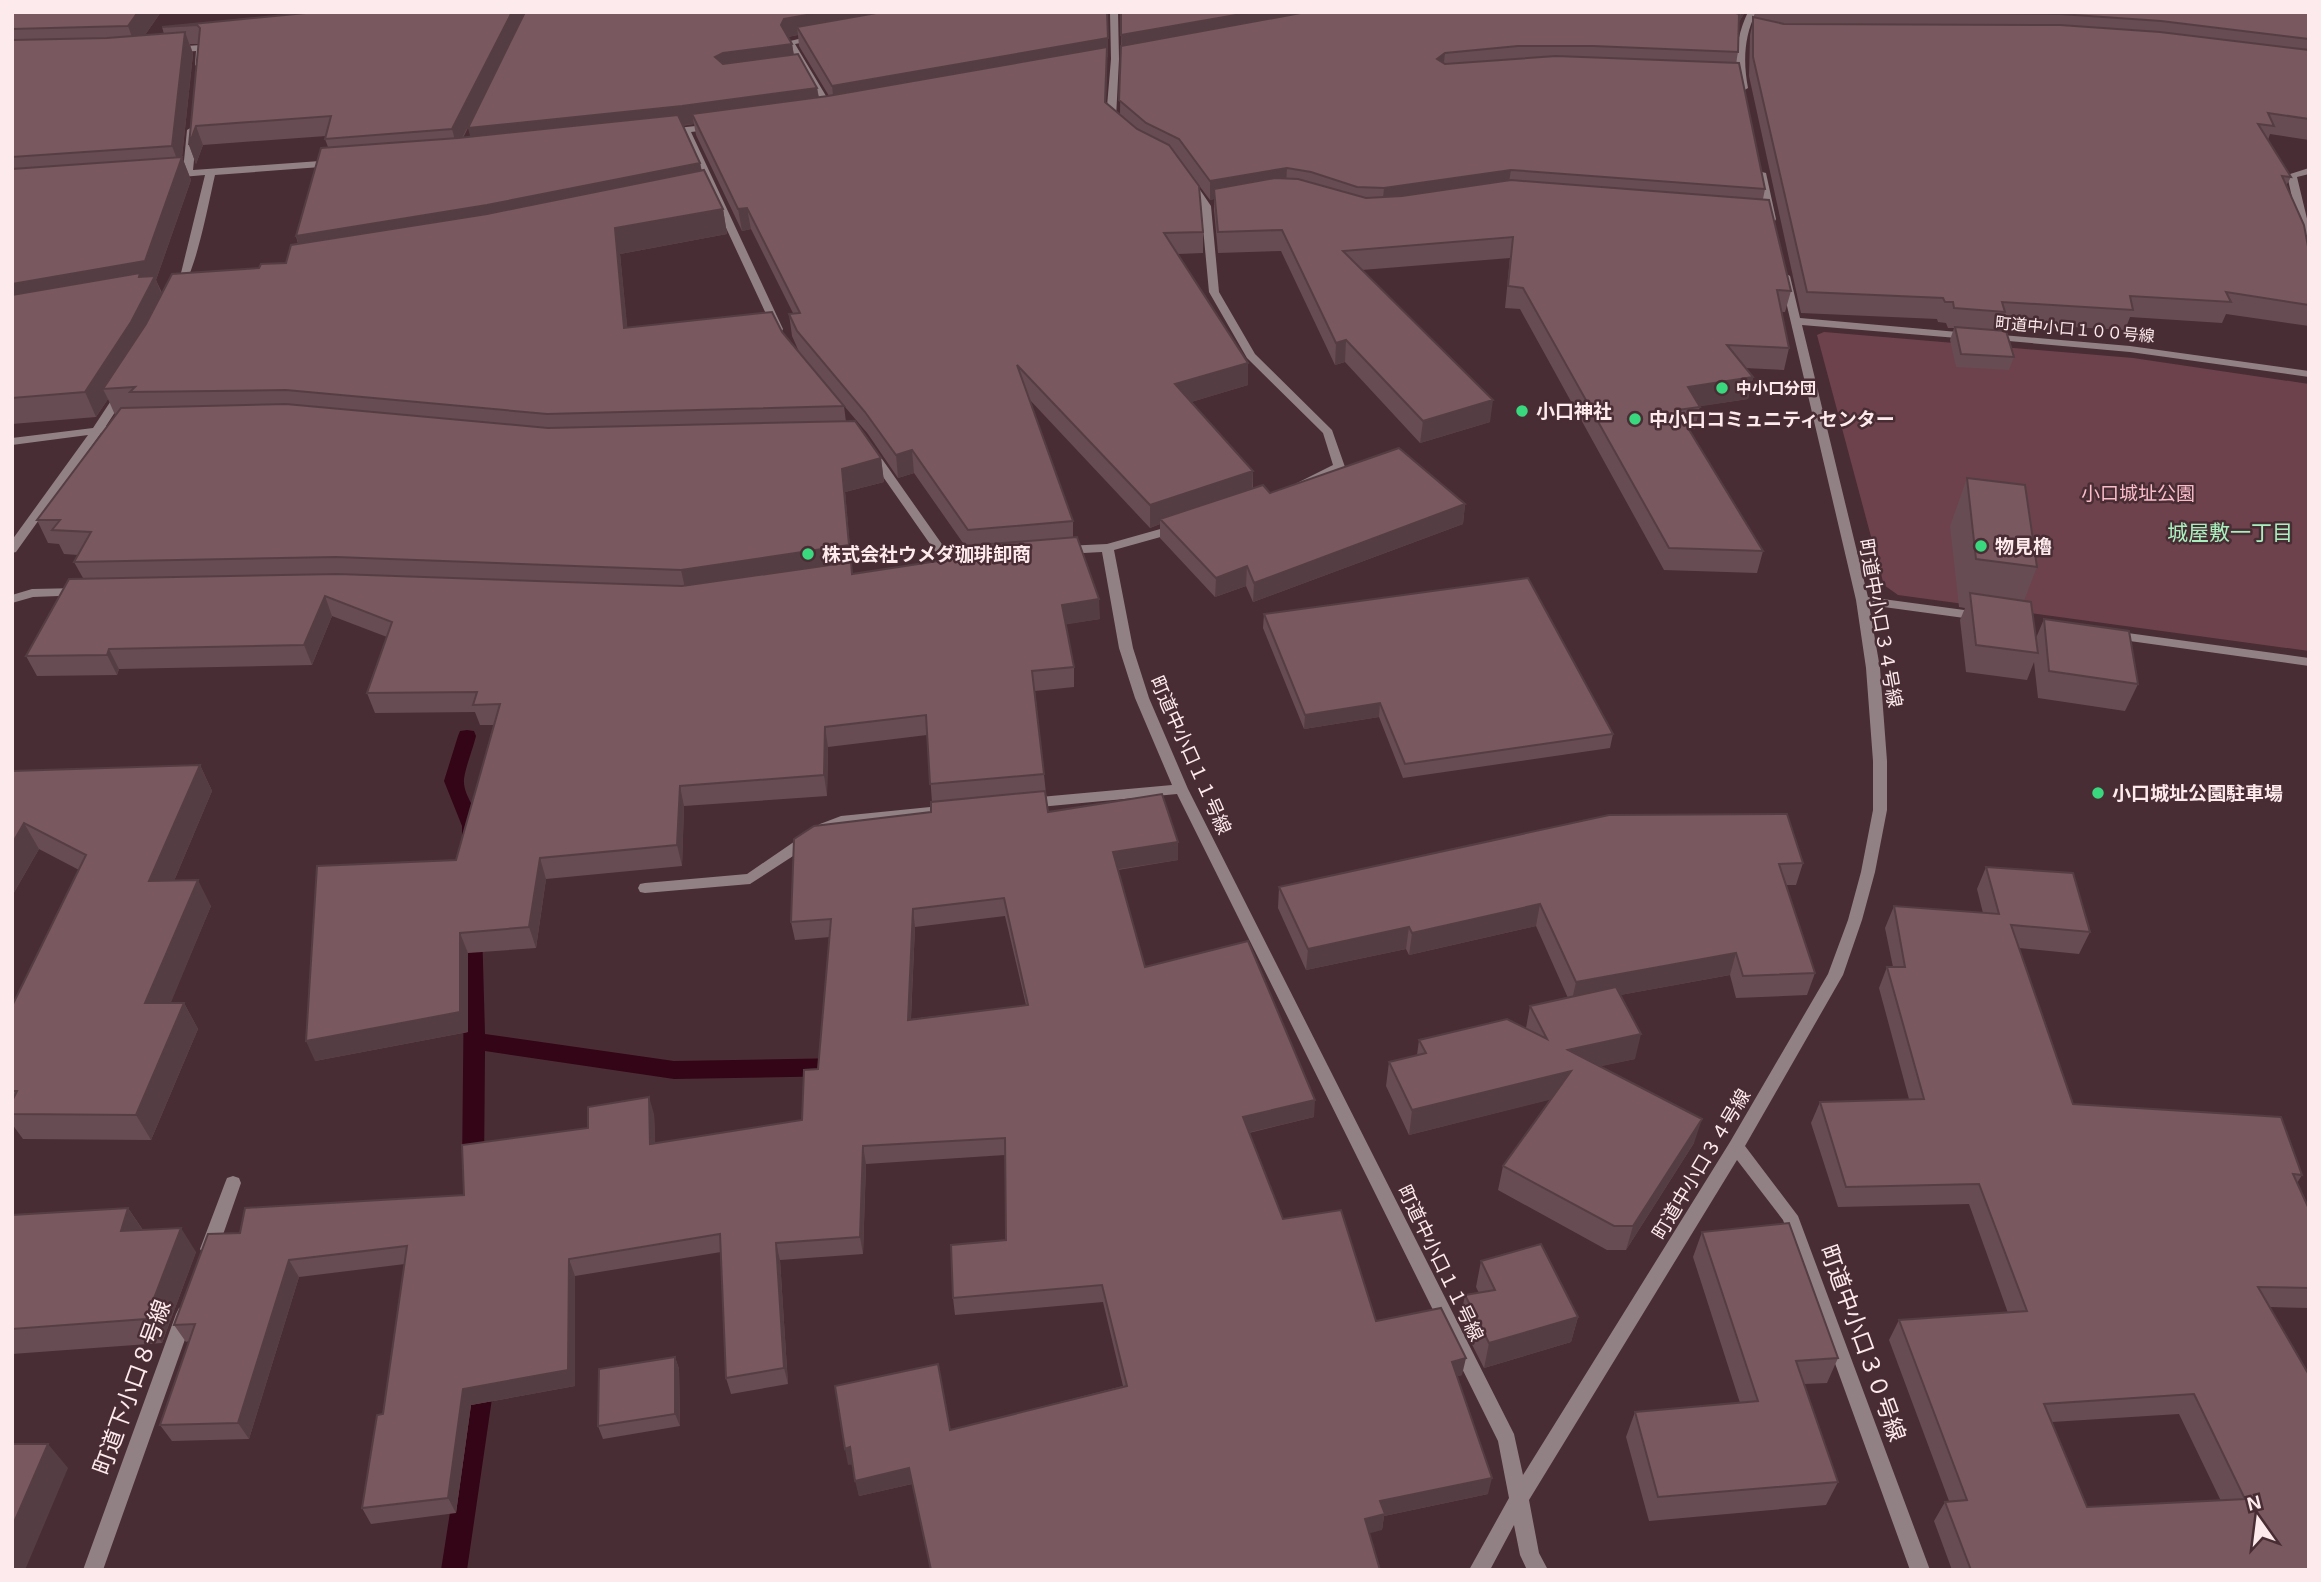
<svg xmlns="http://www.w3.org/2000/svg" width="2321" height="1582" font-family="Helvetica,'Noto Sans JP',sans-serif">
<rect width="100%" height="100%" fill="#492d34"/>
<path fill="#6d424d" d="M1824,332L2133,358L2309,384V651L1898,595L1884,585L1817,335Z"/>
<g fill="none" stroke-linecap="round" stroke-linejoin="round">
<path fill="#340516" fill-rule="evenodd" d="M467,730L474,731L476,736C473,749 466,765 464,779C462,801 492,822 479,846H465L462,841V826L444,781L458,736L460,731Z
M472,919L479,922L482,927L485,1034L674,1061L845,1058L853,1061L856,1067L853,1073L845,1076L674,1079L485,1051L484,1170L481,1177L473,1180L465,1177L462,1170L464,976L462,927L465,922Z
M483,1367L492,1370L495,1378L467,1570H441L471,1378L474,1370Z"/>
<path fill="#918185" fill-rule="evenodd" d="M1110,12H1118L1119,59L1116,118L1121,124L1116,127L1106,118L1111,59Z
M1748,12H1756C1744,37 1743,61 1748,88L1743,91L1738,88C1734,61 1736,37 1748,12Z
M815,35L818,36V40L795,44L835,111L830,114L825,111L786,42Z
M201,45L205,48L203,65L199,68L195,65L196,51L172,53L168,50L172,47Z
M714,124L719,127L717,129L691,132L783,329L782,331L778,332L773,329L682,133L668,135L663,132L668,129Z
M192,127L197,130L193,170L334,160L339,163L334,166L215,175C210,196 194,284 178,292L173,289L181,273L205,175L170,178L165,175L170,172L183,171L187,130Z
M2309,168V174L2297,177L2309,227V254L2304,251L2287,175Z
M1758,171L1766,173L1776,219L1775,221L1766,219L1756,173Z
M1186,178H1192L1211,206L1219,292L1255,354L1332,430L1345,467L1343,469L1307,486H1299L1297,483L1333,465L1323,433L1247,358L1209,292L1201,206L1184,180Z
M1785,273L1790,276L1800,318L1969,333L1974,336L1969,339L1802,325L1868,597L1979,612L1985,616L1979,620L1869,605L1880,668L1887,761V810L1875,872L1862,920L1843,975L1745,1146L1798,1216L1930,1570H1910L1783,1220L1737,1160L1529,1500L1539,1553L1548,1570H1527L1520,1555L1514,1525L1490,1570H1469L1509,1498L1498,1441L1177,794L1029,808L1022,803L1029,798L1172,785L1135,698L1119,648L1102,552L1065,554L1059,550L1065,546L1107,544L1178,524L1184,528L1182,531L1114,550L1133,648L1149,698L1188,789L1514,1434L1523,1475L1730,1142L1828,974L1848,920L1861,872L1873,810V761L1866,668L1856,600L1780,276Z
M1990,334L2130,346L2309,371V377L2130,352L1986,339L1985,337Z
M122,389L128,392L106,426L123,424L129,427L123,430L101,433L16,552L12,553V540L88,435L12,445V438L93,428L118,390Z
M871,448L875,449L951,557L968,556L970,559L968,562L944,564L865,451Z
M80,588L84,589L86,592L84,595L33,597L12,603V595L32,589Z
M2113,631L2309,658V666L2108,638L2107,635Z
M950,805L957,810L955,814L848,825L830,832L750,884L645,893L640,892L638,888L640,884L645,883L747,874L820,824L841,816Z
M233,1176L239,1178L241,1183L218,1249L215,1254L209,1256L203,1254L200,1249L225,1183L227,1178Z
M185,1306L191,1308L194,1314L103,1570H83L176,1314L179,1308Z"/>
</g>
<path fill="#684c53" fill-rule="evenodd" d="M12,12H161L145,35L164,34L162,27L296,14L295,12H1107L1108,57H1107L1106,103L1120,114L1121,46V12H1745L1739,22L1738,52L1736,63L1765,189L1763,199L1791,291L1785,312H1782L1789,348L1784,370L1745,368L1753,377L1748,399L1700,406L1695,429L1689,430L1763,551L1757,573L1664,570L1520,309L1505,308L1510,258L1362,270L1490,422L1420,443L1345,362L1335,365L1281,251L1218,253L1214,210V199L1210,200L1179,159L1203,232V253L1178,254L1248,385L1191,402L1253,471V488L1270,493L1465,504L1463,524L1253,602L1246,586L1215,597L1160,538V524L1150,528L1029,399L1073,521V537L1100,619L1066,624L1074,667V687L1035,691L1048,812L1178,842V860L1118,870L1145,967L1314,1117L1249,1133L1283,1219L1376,1321L1462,1375L1457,1376L1488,1494L1384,1516L1382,1530L912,1484L859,1496L853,1464L848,1465L950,1430L1123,1386L1103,1302L955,1315L953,1298L1006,1240L1005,1155L866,1164L863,1254L780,1260L788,1384L731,1394L726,1378L721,1252L575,1276V1386L471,1405L456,1513L371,1524L362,1508L383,1414L405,1264L299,1277L249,1439L172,1441L160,1425L189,1341L186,1342L174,1325L240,1233L464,1195L588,1128L654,1114L655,1143L802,1120L818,1069L830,937L795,940L791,922L931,812L932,802L927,735L828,747L827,796L684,806L682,866L546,879L536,948L468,953V1032L315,1061L456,860L494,725H480L475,712L375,713L367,693L387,637L332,616L312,665L119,669L117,675L37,676L26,656L83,578L74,562L78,555L64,554L59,544L48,543L37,520L116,415H115L108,399L96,417L12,424ZM798,35L799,46L829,96L819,97L817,88L794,55L792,44L788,37ZM190,44H199L189,145L196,164L203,145L326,136L325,139L328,147L296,236L298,244L286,263L259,268L162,293L156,280L191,180L182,157L193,54ZM495,73L471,137L463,138ZM694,124L696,135L742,231L751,229L793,313L789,314L792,336L800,354L868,434L898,478L914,473L970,553L978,552V555L852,574L845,492L884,482L881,458L846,422L844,406L782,332L627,327L620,254L727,234L723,209L702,171L700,163L682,126ZM1005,916L1026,1005L911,1019L915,927Z
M1755,12H2309V140L2270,134L2268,140L2291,177L2286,186L2309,252V326L2226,314L2222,323L2130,317L2125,330L2001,323L1999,330L2014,357L2009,370L1956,367L1950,340L1954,328H1948L1946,323L1938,322L1937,319L1801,313L1749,76L1750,35Z
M1967,478L2037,567L2024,601L2036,638L2044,619L2138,684L2125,711L2038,698L2034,662L2027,680L1966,672L1960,620L1965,608L1959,607L1950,526Z
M1264,614L1613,734L1610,748L1403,778L1379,717L1304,729L1263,628Z
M200,765L212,791L174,881L211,906L170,1003H184L198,1029L151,1140L23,1139L12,1124V1006L79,870L39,849L12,896V771Z
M1609,815L1803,863L1796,885H1786L1815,973L1807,995L1736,998L1730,975L1620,995L1635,1059L1600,1066L1694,1143L1626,1250H1607L1498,1190L1503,1166L1551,1099L1409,1135L1386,1086L1389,1062L1417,1055L1419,1040L1526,1028L1530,1006L1568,998L1536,926L1409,955L1406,949L1306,970L1278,908L1279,887Z
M1986,867L2090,932L2079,954L2019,948L2073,1104L2302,1175L2297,1183L2309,1209V1308L2270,1307L2309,1570H1952L1934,1521L1945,1502L1949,1501L1889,1340L1899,1320L2008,1313L1969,1204L1838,1207L1811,1123L1820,1102L1909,1099L1879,988L1887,967H1893L1885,928L1894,906L1983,913L1977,889ZM2179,1414L2221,1501L2087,1507L2052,1422Z
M128,1208L143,1230L196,1252L162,1343L12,1354V1215Z
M1702,1232L1838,1358L1827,1383L1804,1384L1838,1482L1826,1505L1649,1521L1626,1437L1635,1412L1740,1403L1693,1257Z
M1481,1261L1578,1317L1571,1342L1484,1368L1460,1321L1465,1295L1479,1293L1476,1287Z
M675,1357L679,1369L680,1426L603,1439L598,1426Z"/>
<path fill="#553e43" d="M138,12H161L136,48L128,26Z
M512,12H526L457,148L452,129Z
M824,12H934L797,27L798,35L787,37L781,25L784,19Z
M1253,12H1356L1122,54L1121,35Z
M1741,12H1745L1739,22Z
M185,32L193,54L182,157L191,180L156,280L164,300L103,389L108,399L96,417L85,392L12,310V284L179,165L172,146Z
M1108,38V57H1107L1105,123L834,105L832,86Z
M792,44L795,63L726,71L715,57L723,53Z
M1445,53L1443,71L1437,59Z
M817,88L820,107L692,114L694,124L473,147L468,128Z
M196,126L203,145L196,164L189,145Z
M700,163L704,185L303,258L296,236Z
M1287,168L1286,187L1214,189V199L1210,200V181Z
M1511,170L1508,189L1382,207L1384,188Z
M747,208L751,229L742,231L738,209Z
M723,209L727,234L620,254L630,353L624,328L615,228Z
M1346,340L1345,362L1335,365L1336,343Z
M1248,363V385L1175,407V384Z
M1753,377L1748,399L1683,409L1688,387Z
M1493,400L1490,422L1420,443L1423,421Z
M912,450L914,473L898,478L896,455Z
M881,458L884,482L845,492L852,568L686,593L681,570L842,469Z
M1253,471L1252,494L1160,519V524L1150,528V505Z
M1465,504L1463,524L1253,602L1254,583Z
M1247,566L1246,586L1215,597L1216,578Z
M325,596L332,616L312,665L304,645Z
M1099,599L1100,619L1063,625L1062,605Z
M109,649L119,669L117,675L107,655Z
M1380,703L1379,717L1304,729L1305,715Z
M825,727L828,747L827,796L824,775Z
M200,765L212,791L163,907L149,881Z
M680,786L684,806L682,866L677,845Z
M24,823L39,849L12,896V844Z
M1178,842V860L1113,870V852Z
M540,858L546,879L536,948L529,927Z
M198,880L211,906L160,1029L145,1003Z
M1540,904L1536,926L1409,955L1412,933Z
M913,909L915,927L910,1037L908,1020Z
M1409,927L1406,949L1306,970L1308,949Z
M460,933L468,953V1032L315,1061L306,1041Z
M1736,953L1730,975L1571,1004L1576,982Z
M184,1003L198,1029L151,1140L136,1115Z
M1641,1034L1635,1059L1570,1073L1565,1096L1409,1135L1412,1110L1568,1050Z
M649,1097L654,1114L656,1161L650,1144Z
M1315,1100L1314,1117L1242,1134L1243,1117Z
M1702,1119L1694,1143L1626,1250L1633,1226Z
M863,1146L866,1164L863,1254L860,1237Z
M128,1208L144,1232L121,1231Z
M181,1228L196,1252L162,1343L146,1319Z
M776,1243L780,1260L788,1384L784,1368Z
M569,1259L575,1276V1386L471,1405L456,1513L448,1498L463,1389Z
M289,1260L299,1277L249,1439L238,1423Z
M1578,1317L1571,1342L1484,1368L1489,1343Z
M675,1357L679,1369L680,1426L675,1414Z
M1466,1358L1462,1375L1449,1379L1452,1362Z
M48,1444L68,1468L25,1570H12V1527Z
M850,1447L854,1463L848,1465L845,1449Z
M909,1468L912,1484L859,1496L855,1481Z
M1492,1478L1488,1494L1384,1516L1382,1530L1363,1535L1365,1519L1380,1501Z"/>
<path fill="#795860" stroke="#553e43" stroke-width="2" fill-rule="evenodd" d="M12,12H138L128,26L12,29Z
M316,12H512L452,129L325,139L331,116L196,126L189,145L200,28L197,25L162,27Z
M525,12H824L784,19L781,25L792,44L723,53L715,57L723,64L798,54L817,88L682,106L468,128Z
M882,12H1107L1108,38L832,86L797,27Z
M1121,12H1253L1121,35Z
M1306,12H1733L1739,14L1738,52L1593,46H1518L1445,53L1437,59L1445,64L1556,56L1739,63L1765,189L1511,170L1384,188L1357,187L1311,172L1287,168L1210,181L1179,139L1146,123L1119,100L1121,46Z
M1781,12H2309V39L2161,21L2060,14Z
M1753,17L1784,24L2060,25L2160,32L2309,50V119L2268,113L2274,126L2258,124L2291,177L2282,176L2304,225L2309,252V305L2226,292L2231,302L2130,296L2133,310L2002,302L2005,312L1954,308L1953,302H1945L1943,298L1807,292L1753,57Z
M185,32L172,146L12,157V40L107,38Z
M1107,47L1105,102L1137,129L1169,145L1199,186L1203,232L1164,233L1248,363L1175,384L1253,471L1150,505L1017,365L1073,521L968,530L912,450L896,455L865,412L797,331L789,314L800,313L747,208L738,209L692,114L828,96Z
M678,115L700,163L487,205L296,236L321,148L458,138Z
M182,157L145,261L12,284V169Z
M704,170L723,209L615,228L624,328L772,312L782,332L844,406L547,414L286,390L130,392L135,387L103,389L146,324L172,274L259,268L261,264L286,263L291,245L487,214Z
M1275,178L1298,179L1366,198L1402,196L1511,180L1769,200L1791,291L1777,290L1789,348L1727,345L1753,377L1688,387L1700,407L1677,410L1763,551L1669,548L1523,288L1508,286L1513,237L1343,251L1493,400L1423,421L1346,340L1336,343L1282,230L1218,232L1214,189Z
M140,273L139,277L155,276L131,322L85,392L12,398V295Z
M1955,327L2006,331L2014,357L1961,354Z
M286,404L548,428L855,421L881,458L842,469L849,545L681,570L336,557L74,562L91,532L52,530L60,520H37L121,408Z
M1399,448L1465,504L1254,583L1247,566L1216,578L1160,519L1263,485L1270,493Z
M1967,478L2025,485L2037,567L1976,559Z
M1077,537L1099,599L1062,605L1074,667L1032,671L1044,774L930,784L926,715L825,727L824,775L680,786L677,845L540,858L529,927L460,933V1012L306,1041L317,866L456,860L500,704L473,705L477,692L367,693L392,622L325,596L304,645L109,649L107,655L26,656L69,579L338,574L682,586L851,562L852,574L984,554L977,545Z
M1528,578L1613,734L1405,764L1380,703L1305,715L1264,614Z
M1970,593L2031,602L2038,653L1976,645Z
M2044,619L2129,631L2138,684L2049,671Z
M200,765L149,881L198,880L145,1003H184L136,1115L12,1114V1101L17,1091H12V1006L86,855L24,823L12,844V771Z
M1045,791L1048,812L1162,794L1178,842L1113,852L1145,967L1248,941L1315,1100L1243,1117L1283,1219L1341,1210L1376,1321L1441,1308L1466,1358L1452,1362L1492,1478L1380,1501L1385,1514L1365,1519L1380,1570H931L909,1468L855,1481L850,1447L845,1449L835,1386L938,1364L950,1430L1127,1386L1102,1285L953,1298L951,1245L1006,1240L1005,1138L863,1146L860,1237L776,1243L784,1368L726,1378L720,1234L569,1259L568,1370L463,1389L448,1498L362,1508L377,1415L383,1414L407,1246L289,1260L238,1423L160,1425L195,1324L174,1325L208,1234L240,1233L245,1208L464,1195L462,1145L588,1128V1107L649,1097L650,1144L802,1120L804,1070L818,1069L831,919L791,922L794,839L814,826L931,812V802ZM1004,898L1028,1005L908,1020L913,909Z
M1787,814L1803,863L1779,864L1815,973L1743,976L1736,953L1576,982L1540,904L1412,933L1409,927L1308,949L1279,887L1609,815Z
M1986,867L2073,873L2090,932L2011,925L2073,1104L2281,1117L2302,1175L2293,1174L2309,1209V1288L2258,1287L2309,1375V1570H1971L1945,1502L1967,1500L1899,1320L2027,1311L1979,1184L1846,1187L1820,1102L1924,1099L1887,967H1905L1894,906L1999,914ZM2194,1394L2245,1499L2087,1507L2044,1404Z
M1616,987L1641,1034L1568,1050L1702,1119L1633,1226H1614L1503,1166L1571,1071L1412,1110L1389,1062L1426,1053L1419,1040L1507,1019L1547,1039L1530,1006Z
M128,1208L121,1231L181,1228L146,1319L12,1329V1215Z
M1789,1223L1838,1358L1796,1361L1838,1482L1658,1497L1635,1412L1758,1401L1702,1232Z
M1541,1244L1578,1317L1489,1343L1465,1295L1495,1290L1481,1261Z
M675,1357V1414L598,1426L599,1369Z
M12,1444H48L12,1527Z"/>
<g fill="#39d87f" stroke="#492d34" stroke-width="2.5">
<circle cx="1722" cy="388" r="7"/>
<circle cx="1522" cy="411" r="7"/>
<circle cx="1635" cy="419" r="7"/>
<circle cx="1981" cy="546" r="7"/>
<circle cx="808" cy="554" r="7"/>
<circle cx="2098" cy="793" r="7"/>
</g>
<g text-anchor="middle" stroke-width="5" stroke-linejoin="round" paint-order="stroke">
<g font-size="16" fill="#fdeaed" stroke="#492d34">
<text transform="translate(2075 329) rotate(5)" y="6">町道中小口１００号線</text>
</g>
<g font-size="16" font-weight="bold" fill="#fdeaed" stroke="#492d34" text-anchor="start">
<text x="1736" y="394">中小口分団</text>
</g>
<g font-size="19" font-weight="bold" fill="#fdeaed" stroke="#492d34" text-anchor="start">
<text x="1536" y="418">小口神社</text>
<text x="1649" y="426">中小口コミュニティセンター</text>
<text x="1995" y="553">物見櫓</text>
<text x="822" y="561">株式会社ウメダ珈琲卸商</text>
<text x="2112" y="800">小口城址公園駐車場</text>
</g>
<g font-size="19" fill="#fbbcca" stroke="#492d34">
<text x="2138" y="500">小口城址公園</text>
</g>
<g font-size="19" fill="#fdeaed" stroke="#492d34">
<text transform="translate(1881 623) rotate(80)" y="7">町道中小口３４号線</text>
<text transform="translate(1191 755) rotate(66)" y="7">町道中小口１１号線</text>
<text transform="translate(1701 1164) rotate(-59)" y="7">町道中小口３４号線</text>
<text transform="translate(1441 1263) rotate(64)" y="7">町道中小口１１号線</text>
</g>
<g font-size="21" fill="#a8f1bf" stroke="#492d34">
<text x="2230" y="540">城屋敷一丁目</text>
</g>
<g font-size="23" fill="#fdeaed" stroke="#492d34">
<text transform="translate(1863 1343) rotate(70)" y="8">町道中小口３０号線</text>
<text transform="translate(132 1387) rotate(-70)" y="8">町道下小口８号線</text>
</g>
</g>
<rect width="2321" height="1582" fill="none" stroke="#fdeaed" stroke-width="28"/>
<g transform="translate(2258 1519) rotate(346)" stroke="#492d34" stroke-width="5" paint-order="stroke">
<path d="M0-5L12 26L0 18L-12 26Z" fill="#fdeaed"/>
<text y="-10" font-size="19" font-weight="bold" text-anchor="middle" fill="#fdeaed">N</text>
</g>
</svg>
